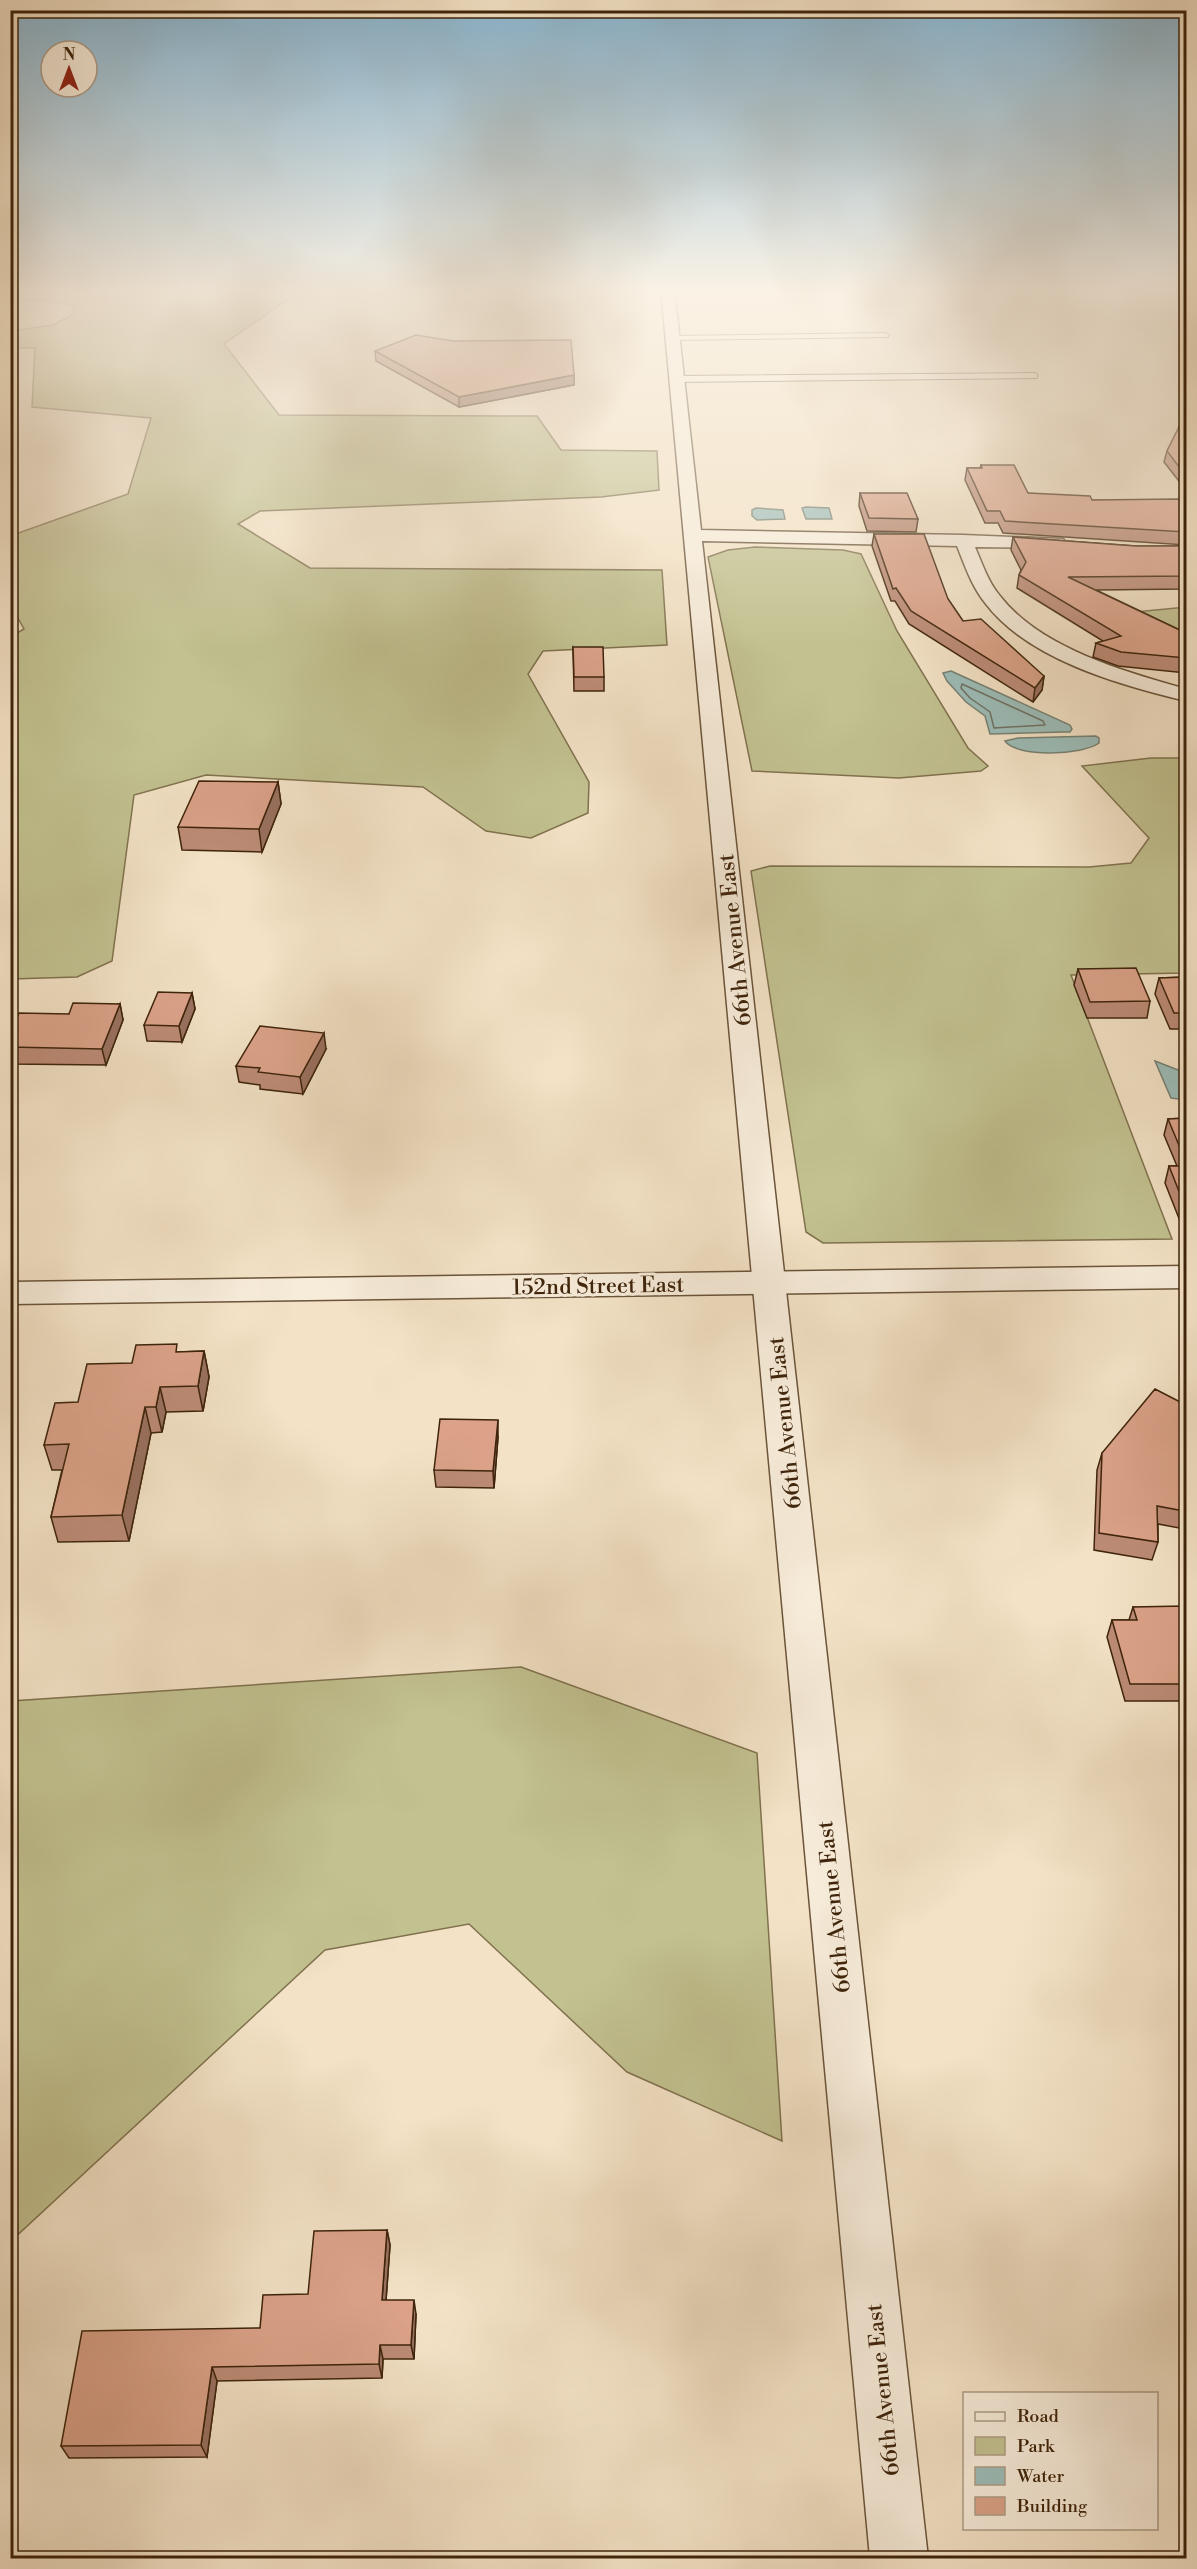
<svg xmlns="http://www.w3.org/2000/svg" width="1197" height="2569" font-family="'Libre Bodoni',serif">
<rect width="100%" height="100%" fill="#f3e2c6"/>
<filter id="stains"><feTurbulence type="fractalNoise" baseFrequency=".00333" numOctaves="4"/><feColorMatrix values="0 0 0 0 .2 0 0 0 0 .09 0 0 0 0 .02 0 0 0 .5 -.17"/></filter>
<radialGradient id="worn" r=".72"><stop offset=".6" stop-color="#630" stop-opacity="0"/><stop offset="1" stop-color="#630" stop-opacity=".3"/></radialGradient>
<path fill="#c2c190" stroke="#80724e" stroke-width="1.5" d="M11,288H271L287,300L224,344L279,415L537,416L561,450L657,451L659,490L601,497L260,511L238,524L310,568L662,570L667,645L543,651L528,674L589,782L588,813L531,838L486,831L423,787L206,775L134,795L112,961L77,977L11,979L10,637L24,629L11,606L10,536L128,494L151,418L32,407L35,348H11V331L53,325L74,314L73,305L38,300L11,301Z
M755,547L843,550L861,554L897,631L968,748L988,766L981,771L899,778L752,771L708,557L728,550Z
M1186,607V639L1135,612Z
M1151,758H1186V973L1071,975L1172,1239L823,1243L806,1232L751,871L770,866L1089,867L1131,863L1149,838L1082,766Z
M521,1667L757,1753L782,2141L627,2072L469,1924L325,1950L11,2241V1701Z"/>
<path fill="#9cbdb9" stroke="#768073" stroke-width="1.5" d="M806,507L829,508L832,519H806L802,508Z
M756,508L783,510L785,519L757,520L752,516V510Z
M951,671L1070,725L1072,729L1070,732H1063L990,734L985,716L966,702L947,681L943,673Z
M1096,736L1099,738V743C1083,755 1017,758 1005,741L1018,738Z
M1155,1061L1186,1073V1100L1171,1098Z"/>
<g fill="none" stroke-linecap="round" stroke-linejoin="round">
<path stroke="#6d7062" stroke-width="1.5" d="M962,684L1043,721L1045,725L994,728L990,712L970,698L961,688Z"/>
<g stroke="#6b543a" stroke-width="2">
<path id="service" d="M885,333L889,335L888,337L672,340L668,338L672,336Z
M1034,373L1037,374V378L676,382L672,379L676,376Z"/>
</g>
<g stroke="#6b543a" stroke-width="3">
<path id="minor" d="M661,288H674L701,530L963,535L1063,539L1066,543L1063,547L1057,548L975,547C982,563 988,582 1000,596C1040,648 1125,672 1186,689V701C1120,685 1029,660 986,604C972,587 965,566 957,546L702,541L928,2558H870Z"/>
</g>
<g stroke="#6b543a" stroke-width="3">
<path id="tertiary" d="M1186,1266V1288L10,1304V1282Z"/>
</g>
<use href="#service" fill="#f7ecda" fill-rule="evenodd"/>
<use href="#minor" fill="#f7ecda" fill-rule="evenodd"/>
<use href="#tertiary" fill="#f7ecda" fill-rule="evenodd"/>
</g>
<path fill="#bc8b76" stroke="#3e240b" stroke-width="1.5" d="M375,351L574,375V385L459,407L376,361Z
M1186,413V490L1164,462L1167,451Z
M981,465L1028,493L1092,500L1186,504V545L1003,533L998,523H985L965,480L967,468H980Z
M860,493L918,519L916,532L867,531L859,506Z
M874,534L948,599L963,621L1044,676L1042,690L1033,702L909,624L895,601H891L872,546Z
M1013,537L1136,546H1186V589L1096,590L1186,633V673L1118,666L1093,657L1096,643L1103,641L1017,588L1019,575L1021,570L1011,550Z
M573,647L604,677V691H574Z
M278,782L281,804L262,852L182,850L178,827Z
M1078,969L1150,1001L1147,1018H1087L1074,985Z
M1186,977V1029H1170L1155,994L1159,978Z
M192,993L195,1009L182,1042L147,1041L144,1025Z
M120,1004L123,1020L106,1065L10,1064V1032L69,1014Z
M326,1049L303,1094L260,1089V1085L239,1082L236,1066Z
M1186,1118V1226H1182L1165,1183L1169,1166H1177L1164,1135L1168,1119Z
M1186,1307V1337L1184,1317Z
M204,1351L209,1377L203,1411L166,1412L162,1432L151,1433L129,1541L58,1542L51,1517L62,1470H52L44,1445L132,1363L179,1352Z
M1186,1405V1461L1183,1459L1184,1511L1179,1528L1158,1524V1542L1152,1560L1094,1550L1097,1470L1102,1453Z
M498,1437L494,1488L436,1487L434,1470Z
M1133,1607L1186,1614V1701H1125L1107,1637L1112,1620H1129Z
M387,2230L390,2245L386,2300L416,2314L414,2359H383L382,2378L217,2381L207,2457L69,2458L61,2446L260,2328L308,2294Z"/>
<path fill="#997160" stroke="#3e240b" stroke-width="1.5" d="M574,375V385L459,407V397Z
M1044,676L1042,690L1033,702L1035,688Z
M278,782L281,804L262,852L259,829Z
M192,993L195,1009L182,1042L179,1026Z
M120,1004L123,1020L106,1065L102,1049Z
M324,1033L326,1049L303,1094L300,1077Z
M204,1351L209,1377L203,1411L198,1386Z
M160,1387L166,1412L162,1432L156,1407Z
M145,1407L151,1433L129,1541L122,1515Z
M498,1420V1437L494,1488L493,1471Z
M387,2230L390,2245L385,2314L382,2300Z
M414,2300L416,2314L414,2359L411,2345Z
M380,2345L383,2359L382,2378L379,2364Z
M212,2367L217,2381L207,2457L201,2445Z"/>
<path fill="#dba289" stroke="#3e240b" stroke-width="1.5" d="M416,335L453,341L571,340L574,375L459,397L375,351Z
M1186,413V476L1167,451Z
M981,465H1014L1028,493L1090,496L1092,500L1178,499L1186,504V532L1005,521L1000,511H987L967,468H982Z
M860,493H907L918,519L869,518Z
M874,534H924L948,599L963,621L981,619L1044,676L1035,688L911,611L896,588L893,589Z
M1013,537L1136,546H1186V576L1068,577L1186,633V658L1121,652L1096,643L1121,636L1019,575L1026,562Z
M573,647H603L604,677H574Z
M199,781L278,782L259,829L178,827Z
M1136,968L1150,1001L1090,1002L1078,969Z
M1186,977V1013H1174L1159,978Z
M158,992L192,993L179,1026L144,1025Z
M73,1003L120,1004L102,1049L10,1047V1032L19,1013L69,1014Z
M260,1026L324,1033L300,1077L258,1072L260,1068L236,1066Z
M1186,1118V1162L1168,1119Z
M1169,1166H1186V1209Z
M177,1344L176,1352L204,1351L198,1386L160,1387L156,1407H145L122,1515L51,1517L69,1444L44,1445L55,1403L78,1402L87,1364L132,1363L136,1345Z
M1155,1389L1186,1405V1441L1183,1439L1184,1511L1157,1506L1158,1542L1099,1533L1102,1453Z
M440,1419L498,1420L493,1471L434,1470Z
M1184,1606L1186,1614V1684H1130L1112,1620H1137L1133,1607Z
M387,2230L382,2300H414L411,2345H380L379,2364L212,2367L201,2445L61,2446L82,2331L260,2328L263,2295L308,2294L314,2231Z"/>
<linearGradient id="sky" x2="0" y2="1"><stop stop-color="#89b8d5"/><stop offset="0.45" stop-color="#faf2e5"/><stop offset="1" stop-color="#faf2e5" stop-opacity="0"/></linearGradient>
<rect width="1197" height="647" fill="url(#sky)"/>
<g text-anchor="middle" stroke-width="6" stroke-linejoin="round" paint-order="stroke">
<g font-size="22" fill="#3e240b" stroke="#f7ecda">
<text transform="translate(734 940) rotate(-96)" y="8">66th Avenue East</text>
<text transform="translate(598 1285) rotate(-1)" y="8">152nd Street East</text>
<text transform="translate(784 1423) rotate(-96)" y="8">66th Avenue East</text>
<text transform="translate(833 1907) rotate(-96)" y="8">66th Avenue East</text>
<text transform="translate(882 2390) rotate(-96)" y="8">66th Avenue East</text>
</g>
</g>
<rect width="1197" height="2569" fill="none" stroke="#f3e2c6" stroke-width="36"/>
<rect x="12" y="12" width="1173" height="2545" fill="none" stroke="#3e240b" stroke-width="3"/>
<rect x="18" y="18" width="1161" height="2533" fill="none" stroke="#3e240b" stroke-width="1.5"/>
<rect x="963" y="2392" width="195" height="138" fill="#f7ecda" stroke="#ad9c87" stroke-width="1.5"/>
<rect x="975" y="2412" width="30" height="9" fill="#f7ecda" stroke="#ad9c87" stroke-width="1.5"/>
<text x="1017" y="2422" font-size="18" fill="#3e240b">Road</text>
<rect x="975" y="2437" width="30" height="18" fill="#c2c190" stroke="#ad9c87" stroke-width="1.5"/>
<text x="1017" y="2452" font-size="18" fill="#3e240b">Park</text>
<rect x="975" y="2467" width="30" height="18" fill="#9cbdb9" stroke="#ad9c87" stroke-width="1.5"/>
<text x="1017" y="2482" font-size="18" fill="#3e240b">Water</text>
<rect x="975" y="2497" width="30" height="18" fill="#dba289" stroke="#ad9c87" stroke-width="1.5"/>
<text x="1017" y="2512" font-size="18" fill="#3e240b">Building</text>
<g transform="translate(69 69)"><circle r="28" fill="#f7ecda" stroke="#ad9c87" stroke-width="1.5"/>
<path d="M0-4.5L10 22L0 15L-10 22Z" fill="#8f2418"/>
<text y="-9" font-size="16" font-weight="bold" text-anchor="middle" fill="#3e240b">N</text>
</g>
<rect width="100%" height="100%" filter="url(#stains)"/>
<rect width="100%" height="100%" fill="url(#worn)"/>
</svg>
